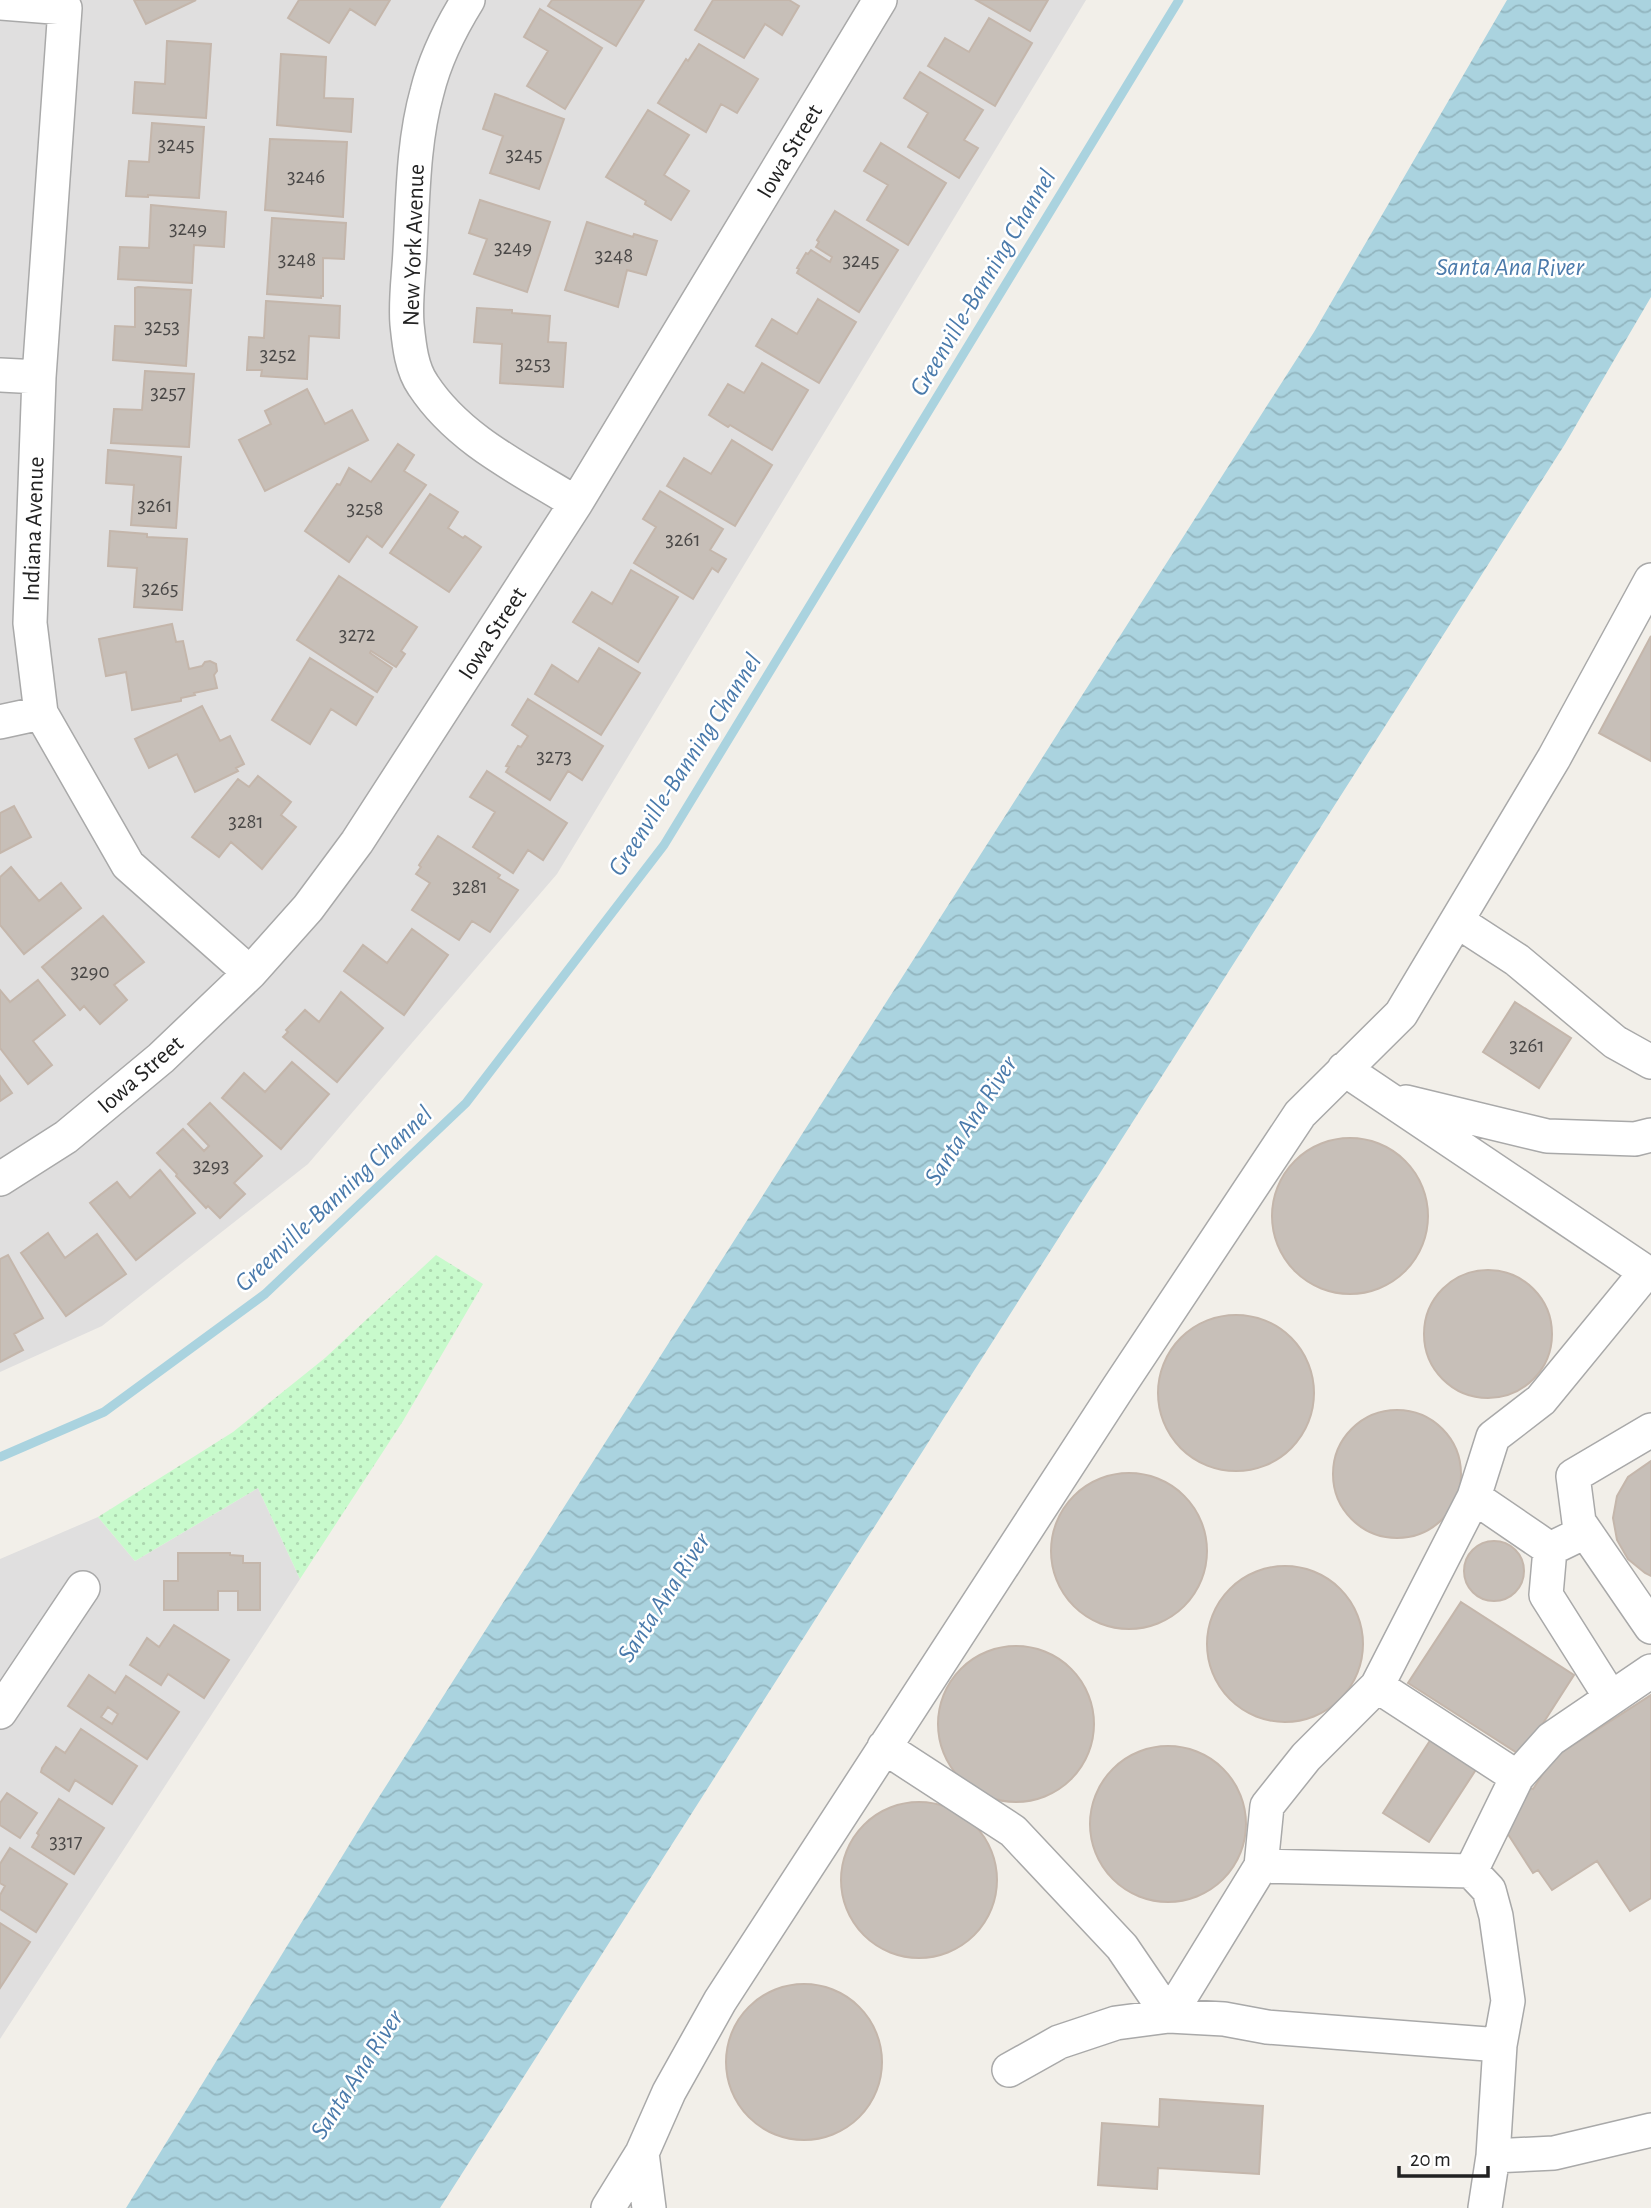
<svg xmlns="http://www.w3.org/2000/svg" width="1651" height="2208" font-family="'Alegreya Sans',sans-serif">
<defs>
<pattern id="park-dots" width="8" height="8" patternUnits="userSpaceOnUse" patternTransform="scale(1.75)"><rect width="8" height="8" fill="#c8facc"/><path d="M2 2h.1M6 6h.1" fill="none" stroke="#acd6af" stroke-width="1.8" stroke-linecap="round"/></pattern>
<pattern id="water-waves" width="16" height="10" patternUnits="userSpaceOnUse" patternTransform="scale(1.75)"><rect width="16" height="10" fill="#aad3df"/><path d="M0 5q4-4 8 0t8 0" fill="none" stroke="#92b5bf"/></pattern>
</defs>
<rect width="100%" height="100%" fill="#f2efe9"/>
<path fill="#e0dfdf" d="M0,0H1086L557,874L308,1164L102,1326L0,1372Z
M258,1488L300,1579L0,2039V1559L98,1517L135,1561Z"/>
<path fill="url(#park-dots)" d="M436,1255L483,1284L403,1421L300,1579L258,1488L135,1561L98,1517L233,1432L325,1358Z"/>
<path fill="url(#water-waves)" d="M1507,0H1651V297L1565,444L440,2208H126L370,1811L1314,332Z"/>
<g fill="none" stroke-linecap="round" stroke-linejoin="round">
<path stroke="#aad3df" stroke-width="9" d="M0,1457L104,1412L265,1294L466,1103L664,845L1179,0"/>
</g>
<path fill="#c7bfb8" stroke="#c4b6ab" stroke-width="2" fill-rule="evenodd" d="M134,0H196L146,24Z
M299,0H390L375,25L350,9L329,43L288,18Z
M552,0H644L616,46L548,6Z
M713,0H789L799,6L782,35L765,24L744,58L695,30Z
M976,0H1048L1030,31Z
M540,9L602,48L565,109L527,86L548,51L524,37Z
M989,18L1032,43L995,106L928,66L945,38L969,52Z
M167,41L211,44L206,118L133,113L135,82L165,84Z
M699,44L758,79L737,113L721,104L706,132L658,103L686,59L688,61Z
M281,54L326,57L324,98L353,99L351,132L277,125Z
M920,72L983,110L964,140L978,148L959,178L908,147L928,113L904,98Z
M495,94L564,119L539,189L490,173L503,136L483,129Z
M648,110L689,135L664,175L689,191L671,220L645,204L646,201L606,177Z
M152,123L204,127L199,198L148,195V197L126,196L129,161L149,162Z
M270,139L347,142L343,217L265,210Z
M881,143L946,183L908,245L867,220L888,185L864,171Z
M480,200L550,222L527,292L474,274L487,239L469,233Z
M151,205L226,212L224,247L194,245L192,283L118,279L120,247L149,248Z
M835,211L898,250L859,312L797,273L799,269L797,268L806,253L808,254L811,250L830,262L832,257L816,247L819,242L817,240Z
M272,218L346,223L344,259L323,258V296H321V298L267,294Z
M587,222L633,237L634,234L657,241L646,275L627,270L618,307L565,290Z
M138,287L191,290L186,366L113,360L115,326L135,327V288Z
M818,299L856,322L819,383L756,346L772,319L797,334Z
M266,301L340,306L339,338L309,336L307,379L261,376L262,370H247L249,337L264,338Z
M477,308L512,310V313L550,316L548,342L566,343L563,387L500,383L502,344L474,342Z
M762,363L808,390L772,450L730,425L728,427L709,415L728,384L744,393Z
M145,371L194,374L189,447L111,443L114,409L142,410Z
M307,389L325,424L352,410L368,440L265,491L239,440L271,424L265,411Z
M732,440L772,465L735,526L667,486L684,458L711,474Z
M398,444L414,455L404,471L426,485L382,547L367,536L349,562L305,531L337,484L340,485L349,468L371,482Z
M108,450L181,457L176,528L131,525L134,485L106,483Z
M660,491L723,529L710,550L726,559L718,572L712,568L693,599L634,563L656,527L643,519Z
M430,494L458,512L448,528L463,538L465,536L481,547L449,592L390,553Z
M110,531L147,534V537L187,539L182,610L134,607L137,568L108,566Z
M631,570L678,597L638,662L573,622L592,592L612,604Z
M339,576L417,627L401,651L405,654L396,667L371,651L370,653L392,668L377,692L297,640Z
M172,624L176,642L183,641L189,669L202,666L205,662L210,661L216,664L217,671L214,675L217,688L194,693L195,695L181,698V701L132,710L126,672L106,676L99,639Z
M1651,636V761L1599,733Z
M599,648L640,673L601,735L535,694L552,665L578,682Z
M310,658L373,697L356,725L331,709L310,744L272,720Z
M528,699L603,746L582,780L568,771L550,800L506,772L509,767L506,766L518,746L521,747L528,736L512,725Z
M202,706L220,741L230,736L244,764L236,768L238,771L195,792L177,754L149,768L135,739Z
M487,771L567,823L543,860L528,850L513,873L473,847L495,812L470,797Z
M258,776L291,802L281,815L296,827L262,869L231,842L219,857L192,837L238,779L249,787Z
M14,806L31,837L0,853V813Z
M438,836L500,875L498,878L518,890L490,932L472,921L459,940L412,910L430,883L416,874L421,867L419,865Z
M11,867L39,901L61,883L81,908L24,954L0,925V877Z
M103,916L144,962L114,985L127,1000L100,1024L84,1006L80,1010L42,967Z
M412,929L448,955L404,1015L344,971L363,945L387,963Z
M38,980L65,1015L33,1041L52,1065L28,1084L0,1048V990L10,1002Z
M341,992L383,1028L337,1082L283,1037L288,1032L286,1030L305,1010L319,1022Z
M1515,1002L1571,1038L1539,1088L1483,1052Z
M292,1062L329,1094L281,1149L222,1098L244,1073L265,1092Z
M0,1076L12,1093L0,1101Z
M210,1103L262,1156L234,1183L245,1194L220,1218L208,1206L206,1208L176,1176L177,1174L157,1153L183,1129L204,1151L209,1146L188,1124Z
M1272 1216a78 78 0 1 1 156 0a78 78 0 1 1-156 0Z
M160,1170L195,1213L136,1260L90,1203L117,1182L130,1198Z
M48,1233L65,1258L97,1234L126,1274L66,1316L21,1253Z
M8,1255L43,1318L14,1334L23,1350L0,1362V1259Z
M1424 1334a64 64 0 1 1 128 0a64 64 0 1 1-128 0Z
M1158 1393a78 78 0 1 1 156 0a78 78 0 1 1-156 0Z
M1333 1474a64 64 0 1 1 128 0a64 64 0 1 1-128 0Z
M1651,1461V1576L1645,1573L1628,1559L1617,1540L1613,1518L1617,1496L1628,1477Z
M1051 1551a78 78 0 1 1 156 0a78 78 0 1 1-156 0Z
M1464 1571a30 30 0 1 1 60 0a30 30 0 1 1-60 0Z
M178,1553H230V1555L243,1556V1563H260V1610H238V1591H218V1610H164V1581H178Z
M1207 1644a78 78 0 1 1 156 0a78 78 0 1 1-156 0Z
M1461,1602L1574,1675L1522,1756L1408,1683Z
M174,1625L229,1660L204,1698L168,1674L161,1685L130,1665L147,1638L159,1647Z
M938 1724a78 78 0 1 1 156 0a78 78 0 1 1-156 0Z
M89,1675L115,1693L126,1676L179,1712L147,1759L68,1706ZM108,1707L118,1714L112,1724L101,1717Z
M1651,1695V1898L1630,1911L1597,1861L1552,1890L1538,1870L1533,1873L1504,1828L1530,1788L1533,1789L1553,1758Z
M81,1729L137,1766L112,1804L75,1780L69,1791L41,1772L42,1768L56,1747L65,1753Z
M1431,1739L1477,1768L1429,1842L1383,1813Z
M1090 1824a78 78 0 1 1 156 0a78 78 0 1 1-156 0Z
M7,1793L37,1813L20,1838L0,1825V1803Z
M59,1799L104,1828L74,1874L32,1847L39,1835L37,1833Z
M841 1880a78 78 0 1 1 156 0a78 78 0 1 1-156 0Z
M10,1848L67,1884L36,1932L0,1909V1895L5,1886L0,1883V1864Z
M0,1923L30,1942L0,1988Z
M726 2062a78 78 0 1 1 156 0a78 78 0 1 1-156 0Z
M1160,2099L1263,2106L1259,2174L1158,2168L1157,2189L1098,2185L1102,2123L1159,2127Z"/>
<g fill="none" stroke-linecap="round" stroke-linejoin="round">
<g stroke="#a9a9a9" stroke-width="36">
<path id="minor" d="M468,0C450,29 435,59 427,92C413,142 413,197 410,250C409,274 405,300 407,324C409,343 411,368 423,385C459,440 521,469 576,503
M0,3L65,8L39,377L30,623L41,713L128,865L250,973
M0,375L39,377
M0,722L41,713
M1457,921L1517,960L1615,1042L1651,1062
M1344,1069L1646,1272
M1406,1102L1547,1136L1635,1139L1651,1135
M0,1179L66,1137L161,1058L250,973L308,908L357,842L576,503L880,0
M1651,1430L1573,1476L1579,1522L1651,1627
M1474,1497L1493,1437L1541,1400L1646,1272L1651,1275
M1550,1549L1546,1595L1611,1698
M1377,1686L1517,1777
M0,1712L83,1588
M884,1747L1013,1831L1122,1947L1169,2016L1261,1866L1267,1806L1306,1757L1377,1686L1474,1497L1550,1549L1585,1532
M1261,1866L1471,1871
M1500,2045L1508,2001L1496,1916L1489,1890L1471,1871L1517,1777L1551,1739L1651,1671
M1009,2070L1059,2042L1116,2023L1169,2016L1224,2019L1267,2027L1500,2045L1493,2156L1485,2208
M642,2153L649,2208
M1493,2156L1554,2153L1651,2130
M608,2208L642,2153L669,2092L720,2001L1118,1388L1300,1114L1401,1014L1554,758L1651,580"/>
</g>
<use href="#minor" stroke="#fff" stroke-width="33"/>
</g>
<g text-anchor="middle" stroke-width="5" stroke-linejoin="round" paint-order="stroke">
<g font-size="21" fill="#4b4948">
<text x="176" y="151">3245</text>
<text x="524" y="161">3245</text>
<text x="306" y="183">3246</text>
<text x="188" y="235">3249</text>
<text x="513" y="254">3249</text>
<text x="614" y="262">3248</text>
<text x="297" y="266">3248</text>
<text x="861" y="267">3245</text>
<text x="162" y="333">3253</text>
<text x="278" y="361">3252</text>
<text x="533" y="370">3253</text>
<text x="168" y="399">3257</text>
<text x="155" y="512">3261</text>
<text x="365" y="515">3258</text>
<text x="683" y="546">3261</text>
<text x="160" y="595">3265</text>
<text x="357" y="641">3272</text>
<text x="554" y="763">3273</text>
<text x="246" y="828">3281</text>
<text x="470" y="893">3281</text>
<text x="90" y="978">3290</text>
<text x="1527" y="1052">3261</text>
<text x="211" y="1172">3293</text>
<text x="66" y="1848">3317</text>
</g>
<g font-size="24" fill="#222" stroke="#fff">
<text transform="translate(789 151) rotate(-59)" y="8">Iowa Street</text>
<text transform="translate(413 245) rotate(-88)" y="8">New York Avenue</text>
<text transform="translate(33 529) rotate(-88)" y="8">Indiana Avenue</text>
<text transform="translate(492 633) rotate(-57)" y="8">Iowa Street</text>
<text transform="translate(140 1074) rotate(-41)" y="8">Iowa Street</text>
</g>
<g font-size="26" font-style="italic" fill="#4a7aab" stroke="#fff">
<text x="1510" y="275">Santa Ana River</text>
<text transform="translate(982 282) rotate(-59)" y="9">Greenville-Banning Channel</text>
<text transform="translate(684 764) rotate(-57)" y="9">Greenville-Banning Channel</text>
<text transform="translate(970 1120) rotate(-57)" y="9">Santa Ana River</text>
<text transform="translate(333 1198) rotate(-43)" y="9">Greenville-Banning Channel</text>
<text transform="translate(663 1597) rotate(-57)" y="9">Santa Ana River</text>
<text transform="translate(356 2074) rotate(-57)" y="9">Santa Ana River</text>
</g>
</g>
<path d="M1399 2166v10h89v-10" fill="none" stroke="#222222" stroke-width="3.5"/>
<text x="1410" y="2166" font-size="21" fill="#222222" stroke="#ffffff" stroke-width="5" paint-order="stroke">20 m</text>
</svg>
